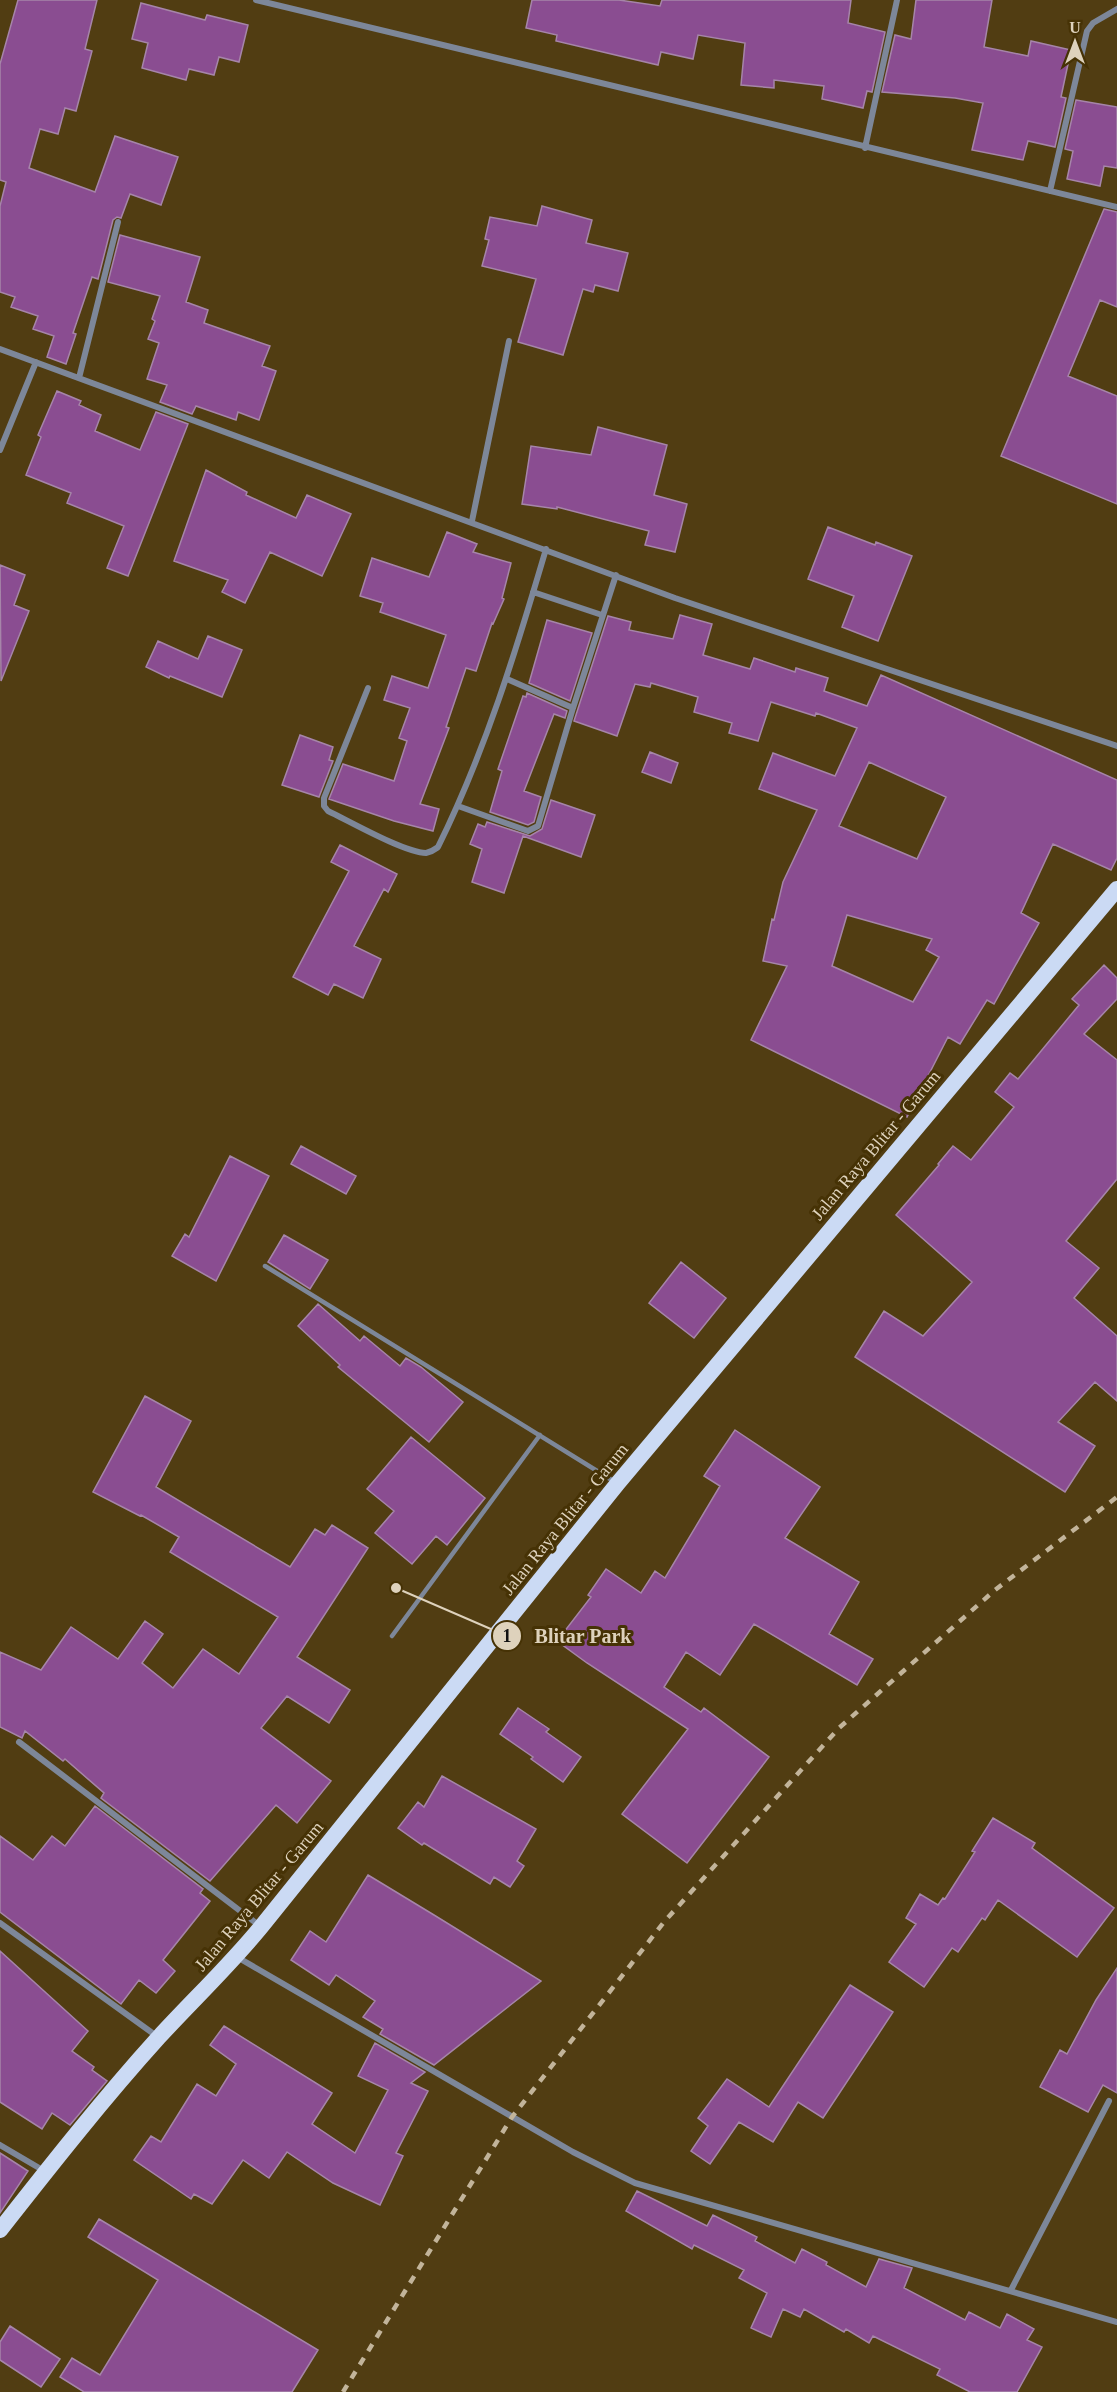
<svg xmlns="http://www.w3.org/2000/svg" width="1117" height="2392" font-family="Georgia,serif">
<rect width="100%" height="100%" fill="#513d12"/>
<path fill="#8a4d91" stroke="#a685a9" stroke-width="1.5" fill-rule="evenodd" d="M18,0H97L85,49L92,51L76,111L65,108L58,134L40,129L29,168L95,192L115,136L178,157L161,205L130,194L121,218L117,217L113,220L98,279L92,277L73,333L76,334L66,364L47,357L54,336L33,329L38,316L11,307L15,297L0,292V206L6,182L0,180V64Z
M532,0H619L660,6L662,0H851L848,23L885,32L872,92L867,91L863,108L822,99L824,86L774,80V88L741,85L745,43L698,35L693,59L661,52L658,65L556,41L557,35L526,28Z
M916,0H992L984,47L1028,56L1031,41L1071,50L1061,97L1066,98L1055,147L1028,141L1023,160L972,150L983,103L955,98L882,92L895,35L911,39Z
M141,3L205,20L207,15L248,25L239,62L219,57L214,75L189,69L186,80L142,68L148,43L132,39Z
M1076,100L1117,107V168L1104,166L1100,186L1067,179L1073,151L1065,149Z
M542,206L592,220L586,243L628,253L618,291L595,285L593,292L583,289L563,355L518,342L536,279L482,266L489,240L485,239L490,217L537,226Z
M1104,209L1117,212V307L1100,300L1068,376L1117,396V504L1001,456Z
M120,235L200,257L186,302L208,310L204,323L270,346L262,366L276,371L259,420L238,412L236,420L196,406L192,414L160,402L167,385L147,379L159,343L148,339L155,321L152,319L160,296L108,282Z
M57,391L81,401L79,405L101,415L95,431L140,450L156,412L188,424L128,576L107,568L124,526L67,503L71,493L26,475L41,437L38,435Z
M598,427L667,445L654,495L687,504L675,552L645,545L649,531L557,507V509L522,504L531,446L591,455Z
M206,470L247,492L246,495L296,518L307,495L351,514L322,576L270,552L245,603L222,592L228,580L174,561Z
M828,527L875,545L876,542L912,556L878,641L842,627L854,596L808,579Z
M447,532L477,544L473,552L511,563L502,598L504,599L493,624L492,623L476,671L466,668L446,727L449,728L420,804L439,809L433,831L394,821L329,799L343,764L394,781L407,741L399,738L410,708L384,700L392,676L428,688L446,635L380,612L383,603L360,596L372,558L429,577Z
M0,565L25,575L14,605L29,611L1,681Z
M680,615L712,624L703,655L750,669L754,658L795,672L796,668L828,678L824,691L867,706L881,675L1117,780V858L1111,870L1053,844L1021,913L1039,923L994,1004L987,1000L960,1044L948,1037L907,1117L751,1040L787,966L763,961L772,919L774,920L783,882L817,810L759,789L773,753L835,776L857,728L816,713L815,716L771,702L758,741L729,733L732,723L694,712L698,697L651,683L650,687L635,684L617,736L574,721L608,616L631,622L629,630L673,639ZM869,762L946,797L917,859L839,826ZM847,915L932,939L926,950L939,957L913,1002L832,966Z
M547,620L592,633L570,701L529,683Z
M208,636L242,650L222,697L170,676L169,678L146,667L158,641L198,659Z
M527,693L567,711L565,718L554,714L524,791L541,797L534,822L528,825L490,812L502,771L498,769L523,696L526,697Z
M300,735L333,747L329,760L333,761L319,797L282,785Z
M650,752L678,763L671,783L642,772Z
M551,800L595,815L581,857L523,836L504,893L472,882L482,849L470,844L478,824L485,827L487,822L530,836L542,829Z
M340,845L397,874L388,892L384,889L354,946L381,959L363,998L334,984L328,995L293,977L349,871L331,862Z
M1104,965L1117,978V999L1084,1034L1117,1060V1179L1066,1241L1099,1268L1074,1298L1117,1336V1401L1095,1382L1058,1422L1095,1446L1065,1492L855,1357L884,1311L923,1336L972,1282L896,1215L939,1165L938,1164L953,1146L971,1160L1014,1107L995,1092L1010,1073L1018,1079L1079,1005L1072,999Z
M301,1146L356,1176L346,1194L291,1164Z
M230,1156L269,1176L216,1281L172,1256L185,1234L189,1237Z
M284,1235L328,1260L310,1289L268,1262Z
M681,1262L726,1298L694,1338L649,1303Z
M318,1304L360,1341L364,1336L400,1366L406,1358L421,1367L463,1402L429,1442L338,1367L340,1365L298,1326Z
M145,1396L191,1421L156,1487L290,1567L315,1529L325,1535L332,1525L368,1548L297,1657L350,1690L329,1723L287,1696L261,1728L331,1781L297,1823L276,1805L210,1881L101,1798L104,1793L65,1759L63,1761L25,1731L22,1738L0,1727V1652L41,1670L71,1627L118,1659L145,1621L163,1634L142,1663L173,1688L203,1649L239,1674L278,1617L170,1552L179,1537L141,1515L140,1516L93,1492Z
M735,1430L820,1487L785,1538L859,1582L829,1634L873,1659L857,1685L754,1624L720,1675L686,1652L664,1687L701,1712L704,1708L769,1757L687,1863L622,1814L688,1729L587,1663L557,1641L591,1597L588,1595L606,1569L641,1593L655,1571L665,1578L720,1486L704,1476Z
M411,1437L485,1498L447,1545L436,1536L412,1564L375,1533L394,1511L367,1489Z
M518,1708L549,1729L546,1732L581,1757L563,1782L531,1759L533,1757L500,1734Z
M442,1776L536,1829L517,1861L524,1866L510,1887L494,1877L490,1884L424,1843L422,1845L398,1828L418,1802L424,1807Z
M95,1806L203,1889L200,1893L210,1901L163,1960L175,1971L156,1993L139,1980L121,2004L0,1912V1836L33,1860L52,1836L65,1846Z
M993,1818L1035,1843L1032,1848L1114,1908L1077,1957L998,1900L985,1920L982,1918L958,1952L952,1948L924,1987L889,1962L916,1924L906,1918L920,1894L938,1905L943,1898L945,1899L975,1852L972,1851Z
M368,1875L434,1915L541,1981L434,2065L380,2034L383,2029L363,2017L375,2001L336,1975L329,1985L291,1960L310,1931L326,1942Z
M0,1951L88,2031L72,2051L94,2067L92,2070L107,2081L70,2125L52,2113L42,2129L0,2102Z
M1117,1968V2093L1103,2085L1088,2112L1040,2087L1060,2050L1067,2054L1096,2000Z
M850,1985L893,2012L823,2118L798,2102L773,2142L739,2122L710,2164L691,2151L708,2126L698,2118L727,2079L769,2107Z
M224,2026L332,2093L312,2124L355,2153L388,2090L358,2076L375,2043L425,2072L411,2083L428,2091L396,2153L403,2156L380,2205L333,2183L287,2152L269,2178L243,2160L212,2204L194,2194L191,2199L134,2160L151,2136L161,2142L197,2084L216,2096L236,2064L210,2045Z
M0,2153L28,2171L0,2213Z
M637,2191L707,2226L713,2215L757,2237L755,2241L795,2263L802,2249L827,2262L826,2265L866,2287L879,2259L912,2268L904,2288L965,2320L969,2312L1000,2328L1007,2314L1034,2329L1027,2340L1042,2347L1017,2392H970L937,2375L940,2369L873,2336L869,2343L846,2329L844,2332L804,2309L800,2317L783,2309L771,2337L751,2328L767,2293L739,2278L744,2270L694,2245L692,2249L626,2211Z
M99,2219L318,2350L292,2392H84L60,2377L72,2358L100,2375L158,2280L88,2237Z
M10,2326L60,2359L41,2387L0,2360V2342Z"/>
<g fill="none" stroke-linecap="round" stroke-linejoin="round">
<path stroke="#7d8799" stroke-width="4.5" d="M265,1266L615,1482
M392,1636L540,1435"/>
<path stroke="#7d8799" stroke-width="6" d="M256,0L1117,207
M865,148L897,0
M1050,191L1087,31L1093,23L1117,9
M0,349L675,598L1117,746
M79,378L118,222
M0,450L36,362
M472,521L509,341
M533,592L602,615
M507,679L573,708
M368,688L324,798V806L328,811C349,821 405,853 426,853C432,852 434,850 438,847C485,752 516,651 546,549
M458,806L528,831L538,826L573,708L616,575
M19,1742L260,1926
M0,1923L158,2037
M237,1957L573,2152L635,2183L1117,2322
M0,2145L46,2172
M1011,2290L1109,2101"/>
<path stroke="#cbdaf4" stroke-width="16" d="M0,2230C51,2165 103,2099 159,2037C193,2000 229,1966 261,1927L618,1483L1117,889"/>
<path stroke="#c2b49a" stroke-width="4.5" stroke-dasharray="8 8" stroke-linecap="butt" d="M343,2392L512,2117L664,1922L839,1728L995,1590L1117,1497"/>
</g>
<g text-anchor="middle" stroke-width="6" stroke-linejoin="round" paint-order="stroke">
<g font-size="18" fill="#ded2bc" stroke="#463205">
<text transform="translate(876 1145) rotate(-50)" y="6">Jalan Raya Blitar - Garum</text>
<text transform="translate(565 1519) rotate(-51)" y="6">Jalan Raya Blitar - Garum</text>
<text transform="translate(259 1896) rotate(-50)" y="6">Jalan Raya Blitar - Garum</text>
</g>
</g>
<path fill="none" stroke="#ded2bc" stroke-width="2" d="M396 1588L507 1636"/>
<g fill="#ded2bc" stroke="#463205" stroke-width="2">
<circle cx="396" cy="1588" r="6"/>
<circle cx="507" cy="1636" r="15"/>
</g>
<g font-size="18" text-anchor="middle" font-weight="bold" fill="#111">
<text x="507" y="1642">1</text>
</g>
<g font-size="20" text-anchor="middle" font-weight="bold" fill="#ded2bc" stroke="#463205" stroke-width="6" stroke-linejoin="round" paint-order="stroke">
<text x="583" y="1643">Blitar Park</text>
</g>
<g transform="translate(1075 42)" stroke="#463205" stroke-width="4.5" paint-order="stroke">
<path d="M0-4.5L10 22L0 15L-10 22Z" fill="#ded2bc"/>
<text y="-9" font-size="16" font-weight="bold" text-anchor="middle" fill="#ded2bc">U</text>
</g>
</svg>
